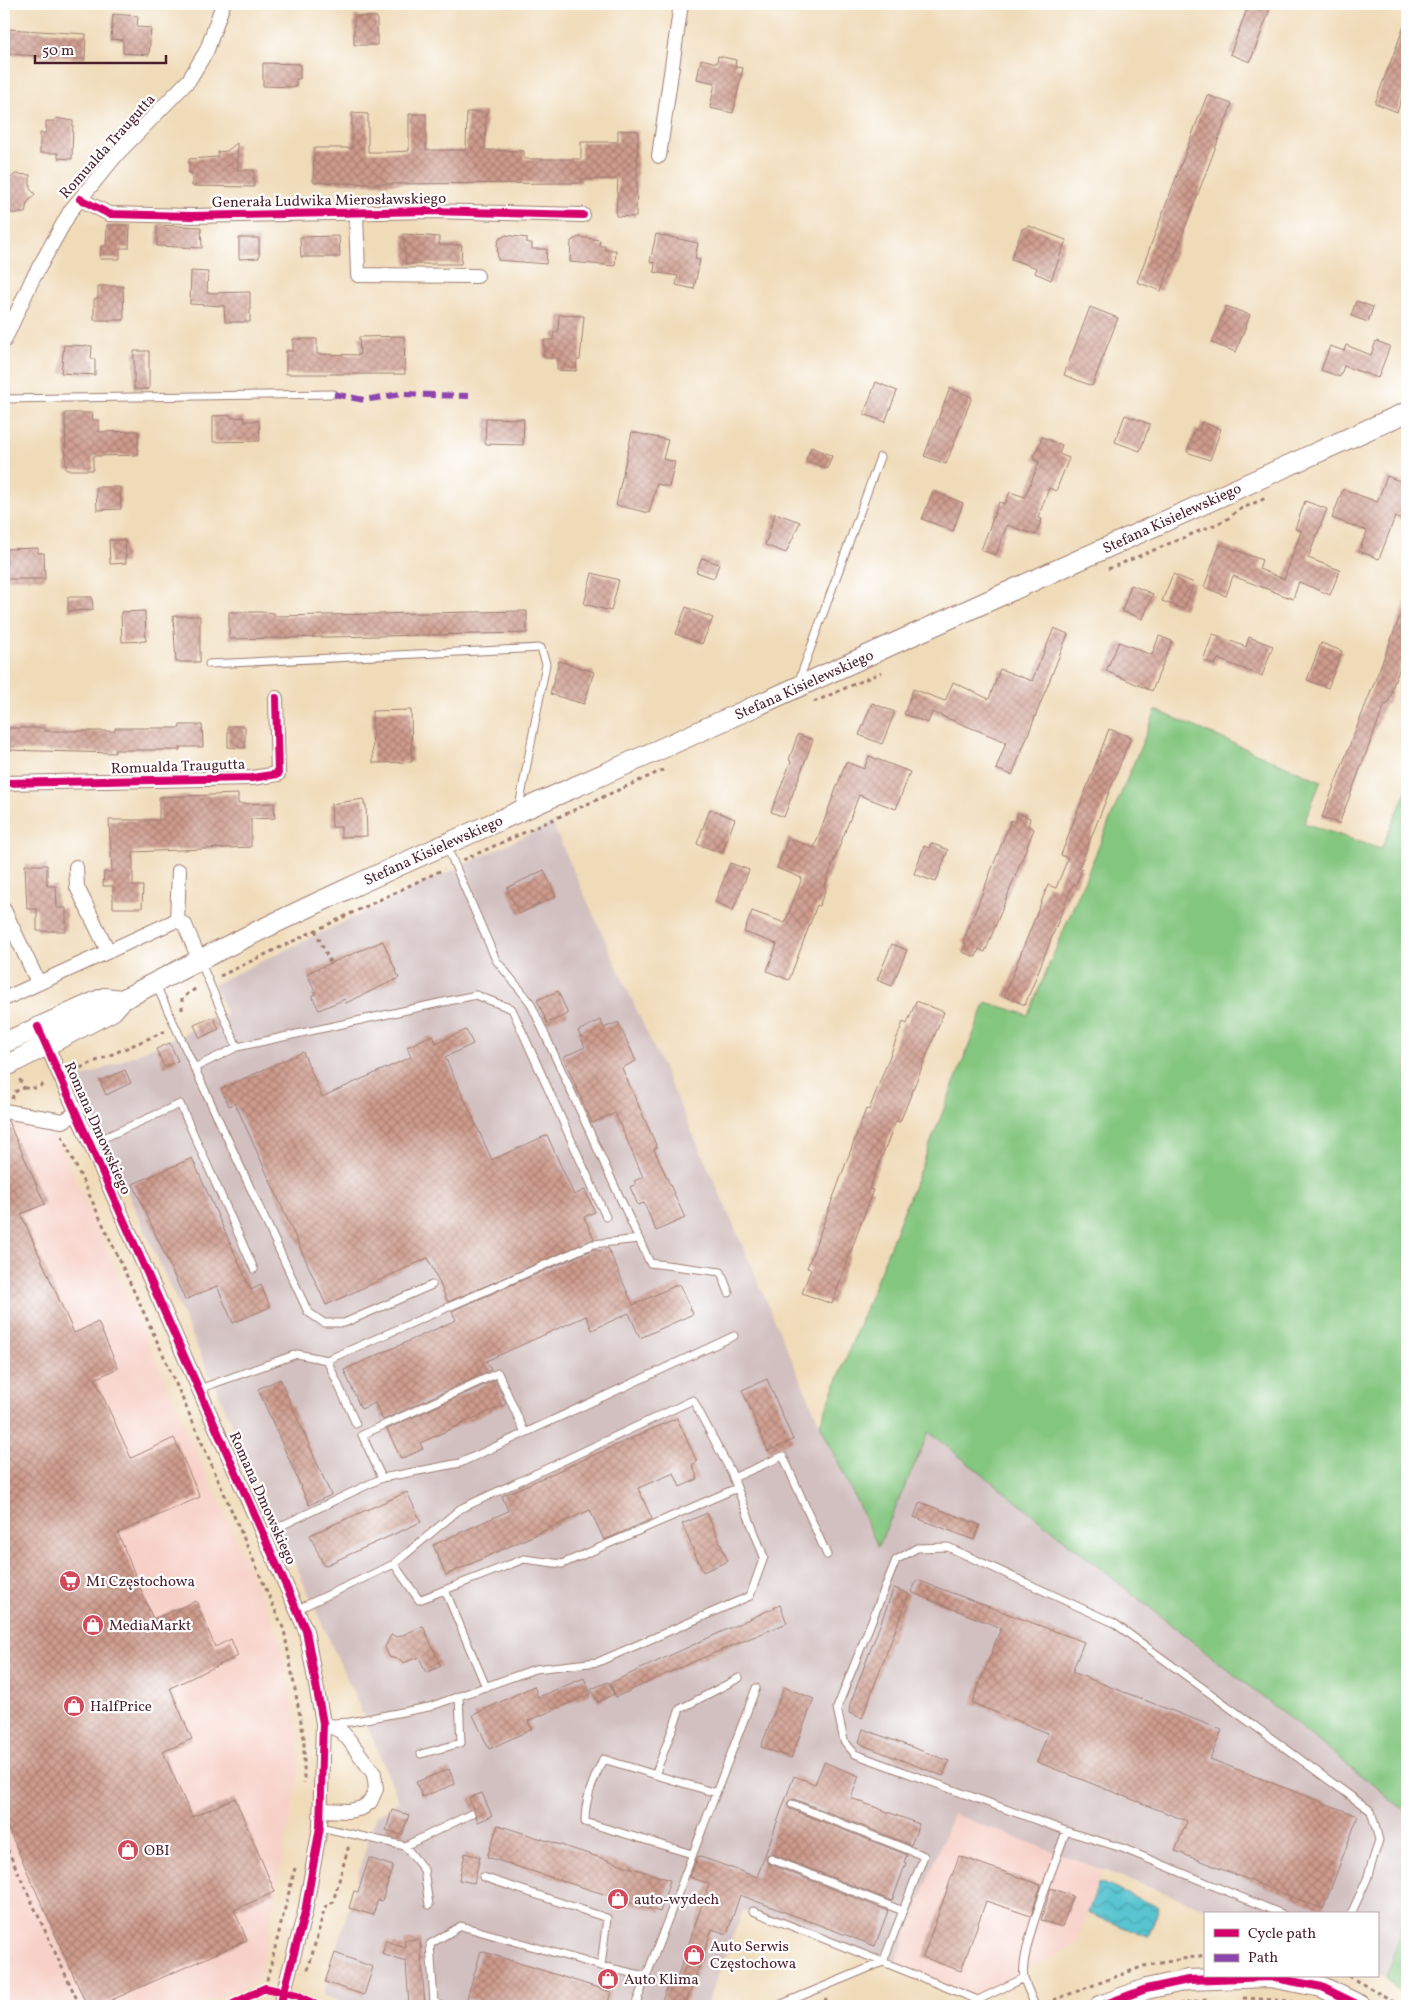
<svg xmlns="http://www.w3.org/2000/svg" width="1411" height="2010" font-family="Vollkorn,serif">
<defs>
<pattern id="water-waves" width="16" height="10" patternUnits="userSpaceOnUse" patternTransform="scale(1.25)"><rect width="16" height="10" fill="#58c5d0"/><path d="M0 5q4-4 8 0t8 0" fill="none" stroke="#4b9fa9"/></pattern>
<pattern id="building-cross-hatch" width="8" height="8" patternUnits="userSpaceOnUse" patternTransform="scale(1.25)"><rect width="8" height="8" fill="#ce9b8c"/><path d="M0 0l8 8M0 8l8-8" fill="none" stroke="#a97e73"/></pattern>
</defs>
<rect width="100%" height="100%" fill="#fff"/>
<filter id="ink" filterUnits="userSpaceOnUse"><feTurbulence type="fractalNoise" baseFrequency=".02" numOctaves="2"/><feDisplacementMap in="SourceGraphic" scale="10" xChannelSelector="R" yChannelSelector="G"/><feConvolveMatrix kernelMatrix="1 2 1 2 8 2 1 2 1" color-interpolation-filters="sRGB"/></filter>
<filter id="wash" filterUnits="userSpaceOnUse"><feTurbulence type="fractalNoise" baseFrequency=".0096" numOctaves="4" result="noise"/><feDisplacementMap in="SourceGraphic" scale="20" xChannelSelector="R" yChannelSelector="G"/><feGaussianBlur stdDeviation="1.12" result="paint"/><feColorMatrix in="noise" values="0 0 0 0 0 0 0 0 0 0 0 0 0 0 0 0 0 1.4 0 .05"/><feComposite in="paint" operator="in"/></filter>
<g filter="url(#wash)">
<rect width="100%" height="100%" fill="#f0dbb9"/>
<path fill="#f7d1c8" d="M4,1121L55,1133L280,1638L298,1737L299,1773L259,1981L198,2006H4Z
M953,1814L1104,1868L1076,1945L972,1996L895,1964Z"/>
<path fill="#d2bfc0" d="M552,823L715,1183L820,1424L877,1547L928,1431L1407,1812V1917L1385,1977L1377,1974V1914H1221L953,1814L895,1964L743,1910L706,2006H355L323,1996L375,1817L399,1801L360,1708L77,1080L227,1015L214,984Z"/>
<path fill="#83c67f" stroke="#667255" d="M1156,710L1321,781L1304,823L1381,849L1407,790V1812L929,1432L878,1547L820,1424L986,1002L1028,1015Z
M1407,1917V1974L1400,1991L1385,1977Z"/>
<path fill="url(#water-waves)" stroke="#51727e" d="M1099,1882L1159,1907L1148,1937L1088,1913Z"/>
<g id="blocks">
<path fill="url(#building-cross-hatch)" d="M1249,4H1272L1250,62L1230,54Z
M113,14L138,16L137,27L151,28L149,55L123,53V40L111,39Z
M354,16L377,17V45H354Z
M1406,21L1407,84L1397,112L1375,103Z
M8,29L86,34L85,59L7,54Z
M718,56L736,60L735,67L743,68L733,113L710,108L715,83L697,79L701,59L717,63Z
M263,63L300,64V79H296V87L263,86Z
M1207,95L1232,104L1161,291L1137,282Z
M467,112H486L485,150L524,151V159H581V142H618V130L638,131L636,217L616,216L618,179H581V183L371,184L313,182L314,148H352V113L368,114V152H390L409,151V114H426V150H466Z
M56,118L73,121L72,159L58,158V153H40V133H46V121H54Z
M237,143L238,170H254V187L192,186V173H189V159L218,157V152L227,151Z
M15,174L30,175V189L35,194L27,203L25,213H4V185Z
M107,225H130L129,248H120V259H100L101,246H106Z
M157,225L201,227L202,248L157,246Z
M1029,226L1066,240L1051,280L1035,273L1037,268L1011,259L1022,229Z
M403,234L439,237V245H462L461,264H406Z
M656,234L698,243L695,259L700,260L694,289L676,285L678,276L654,272L655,263L650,262Z
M506,235L527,238V243H532V249H547L546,264L498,260L497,245L499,239Z
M339,236L340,257H301L300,237Z
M579,237L600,240L599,246H605V250H616L615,266L570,262L571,241Z
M239,238H259V258L239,259Z
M191,271L208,272L207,293L250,292V322H225L224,306L190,304Z
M98,286H123L124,320H94V299L98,298Z
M1356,301L1373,307L1368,322L1351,316Z
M1226,306L1250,315L1236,352L1212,343Z
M1090,307L1118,318L1092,386L1064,375Z
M559,315L584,316L580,360H577L576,371L557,370V358H544V340H553L554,332H558Z
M404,336L405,374H286V351H293V339H317V354L360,355L359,337Z
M1376,341L1390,346L1378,378L1344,366L1340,377L1321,370L1330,346L1344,351L1346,345L1371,355Z
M64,345L92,346L91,359H95V375L61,373Z
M134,351H149V389H134Z
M876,382L897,391L885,422L864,414Z
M950,388L972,397L946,464L924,456Z
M65,413H92L93,420H99V432L138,431V455L93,456V470H66Z
M231,415V418L244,417V421H259L260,441L213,442V416Z
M1125,415L1150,424L1140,451L1115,442Z
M486,418L524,419L523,445L485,444Z
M1202,422L1221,429L1210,460L1187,452L1195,429L1199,431Z
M632,432L668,440L663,459L675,462L669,487L657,484L649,513L616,505Z
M1042,437L1062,445L1059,454L1069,458L1056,491L1049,488L1038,518L1042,519L1036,535L1007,525L996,555L981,550L999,502L1005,504L1010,492L1025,497L1039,462L1033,459Z
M811,447L832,456L827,469L806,460Z
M1387,476L1407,484V522L1395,517L1379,559L1359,551L1367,531L1332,518L1343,489L1377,502Z
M96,487H120L121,509L97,510Z
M933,491L963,503L953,531L922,519Z
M1305,501L1327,509L1308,558L1340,570L1330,595L1299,582L1293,599L1233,576L1226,596L1204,587L1220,544L1262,560L1259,569L1284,579L1301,531L1295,529Z
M775,513L800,522L786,553L765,545Z
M109,540H125L126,563L110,564Z
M38,548V553H44L45,579H7L6,549Z
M702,558L719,564L714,578L696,572Z
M592,573L619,580L611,611L584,604Z
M1173,574L1194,583L1184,609L1162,601Z
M1131,585L1153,594L1143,619L1122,611Z
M68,597H92L93,610L68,611Z
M1406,601L1407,649L1391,691H1393L1387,705L1385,704L1339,824L1322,817Z
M686,607L713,618L702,644L676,634Z
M145,611L146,641L122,642L121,612Z
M527,611V633L229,639V612H265L274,613L275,616Z
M173,616H200V662H176Z
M1054,628L1068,634L1012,775L996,769L1006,742L932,712L928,723L904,714L913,689L945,701L953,682L989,699L1000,669L1032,681Z
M1213,634L1246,647L1249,637L1273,646L1262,676L1218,659L1215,665L1203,660Z
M1159,636L1172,641L1152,691L1106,671L1119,642L1152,655Z
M1321,643L1342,651L1328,688L1307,680Z
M559,661L594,672L584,704L550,694Z
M872,703L895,712L882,744L859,735Z
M411,710L412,762L373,763L372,711Z
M180,725H202L203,747H180V750H115V753L4,750V728H45V731H115V728H180Z
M228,726H245V748L228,747Z
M1109,729L1131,737L1079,868L1082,869L1076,885L1073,884L1025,1005L1004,996L1048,885L1056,888L1068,858L1061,855Z
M798,734L813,740L784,817L771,812L791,761L789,760Z
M869,756L910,772L896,809L859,795L824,887L826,889L819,906L817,905L789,980L767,971L777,944L744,932L752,911L785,923L802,878L777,868L788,838L814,848L846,762L864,769Z
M238,794V804L274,803L275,818L251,819V847L133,852V886H143L142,908H113V886H103L104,872H112L109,820H159V797Z
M364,799V805H366L367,836L341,837V827H332L331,804Z
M710,809L735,819L722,853L697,844Z
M1018,813L1030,818L1028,826L1034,829L985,952L979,949L976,957L962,952L966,944L963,942L1011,820L1014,822Z
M931,843L948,850L936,882L914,874L924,846L929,848Z
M730,863L749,870L733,910L715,902Z
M25,865H47V886H56L57,908H66V931H37V909H27Z
M544,870L556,896L519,914L507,888Z
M383,941L399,978L346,1003L345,999L319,1010L312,996L316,994L307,973Z
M892,944L907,950L892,986L877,980Z
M558,991L568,1014L547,1023L537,1000Z
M916,1001L944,1012L900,1122L896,1121L869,1189L873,1190L832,1304L802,1293L811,1269L807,1268L866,1109L869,1110L903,1022L907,1024Z
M213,1017L219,1029L200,1038L194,1025Z
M600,1020L604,1028L618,1022L636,1061L622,1068L657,1147L654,1149L685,1218L656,1231L644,1203L638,1205L630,1187L636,1184L634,1181L643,1177L615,1113L592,1123L563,1057L585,1047L578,1031Z
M466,1030L473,1044L445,1057L492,1160L547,1135L574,1195L585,1190L595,1212L584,1217L594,1239L448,1302L428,1258L326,1305L235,1103L229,1106L221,1089L303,1052L322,1097L411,1057L407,1047L432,1035L436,1043Z
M170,1043L178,1061L164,1067L156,1049Z
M125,1070L131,1083L106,1095L100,1081Z
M4,1120L8,1121L45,1204L21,1214L74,1333L98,1322L118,1368L95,1379L131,1458L174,1438L200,1497L118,1533L153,1619L196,1601L215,1647L231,1639L238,1656L170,1688L192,1739L163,1752L192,1817L235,1798L275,1892L234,1910L247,1940L98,2006H87L4,1819Z
M192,1158L251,1290L261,1285L270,1307L233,1323L217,1286L185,1300L133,1184Z
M608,1248L633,1305L679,1284L693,1314L640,1338L629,1313L592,1330L586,1316L486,1361L491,1370L383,1420L375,1403L361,1409L344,1370L456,1320L452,1311L594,1249L600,1251Z
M280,1379L331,1495L309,1505L258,1389Z
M767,1379L793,1440L768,1451L742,1390Z
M495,1380L506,1404L420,1443L423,1449L401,1459L387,1429Z
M677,1418L697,1462L692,1465L698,1479L680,1487L674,1473L638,1488L652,1519L604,1540L590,1510L446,1575L433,1545L508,1511L502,1496Z
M407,1492L421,1522L324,1566L310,1535Z
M920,1502L980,1525L974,1540L914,1517Z
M707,1513L728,1561L703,1572L682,1524Z
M917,1580L1084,1642L1072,1672L1222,1730L1210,1759L1358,1816L1323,1909L1175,1851L1187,1821L1037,1762L1048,1733L972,1703L1001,1628L911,1592Z
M894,1588L909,1594L862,1718L849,1713L850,1704Z
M780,1605L787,1623L688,1664L616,1697L610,1683Z
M423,1626L441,1666L426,1673L419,1657L403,1663L401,1660L389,1657L385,1647L391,1635L398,1637Z
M584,1678L591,1694L528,1721L532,1729L489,1749L473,1715L534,1686L538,1697Z
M608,1682L614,1694L598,1702L591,1689Z
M784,1687L814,1699L791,1758L761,1747Z
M863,1729L949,1761L943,1776L865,1746L859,1742Z
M824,1762L859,1776L851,1798L919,1824L911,1845L794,1799L787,1803L790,1809L907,1855L904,1862L906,1863L892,1901L773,1854L767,1855L766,1860L769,1864L888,1911L875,1946L740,1895L727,1934L712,1929L685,2006H660L669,1982L675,1984L709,1884L690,1877L698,1856L757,1877L794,1776L815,1784Z
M449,1769L455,1784L422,1797L416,1782Z
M482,1793L492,1816L478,1822L469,1798Z
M392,1810L409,1815L402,1835L386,1830Z
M498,1825L670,1880L660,1912L487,1857Z
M465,1853L480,1857L474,1883L459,1880Z
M959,1856L1041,1885L1031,1916L986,1901L961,1971L923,1957Z
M369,1858L393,1866L382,1901L378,1900L373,1915L349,1908L354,1891L358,1892Z
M1051,1888L1073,1896L1062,1927L1041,1920Z
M420,1939L425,2006H409L406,1962L382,1954L386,1941L405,1947L404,1940Z
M481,1951L611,1992L607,2006H495L467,1998Z
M335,1953L373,1967L364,1995L325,1982Z"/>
</g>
</g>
<g filter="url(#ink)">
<use href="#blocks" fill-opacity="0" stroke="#9d7d72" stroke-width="1"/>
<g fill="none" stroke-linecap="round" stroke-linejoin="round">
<g stroke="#9d7d72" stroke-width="9">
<path id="lane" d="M4,399L334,394
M209,664L541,648L546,664L519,807
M798,683L880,457
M447,847L496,960L530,1002L650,1263L721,1272L729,1293
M200,961L237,1047
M156,985L308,1312L324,1323H344L432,1285
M194,1068L237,1047L476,995L512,1009L606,1217
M90,1144L180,1104L254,1269
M327,1360L356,1424
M199,1389L297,1354L327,1360L593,1244L639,1239
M382,1478L362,1435L498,1373L525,1433
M733,1478L783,1456L827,1555
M264,1534L382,1478L460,1463L734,1336
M394,1564L419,1600L524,1559L562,1564L737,1488
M445,1590L486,1687
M298,1609L394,1564L460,1509L693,1400L731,1472L764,1557L750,1596L598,1662L535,1669L429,1707L350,1722L332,1723
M421,1754L461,1743L459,1696
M655,1775L680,1709L739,1678
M320,1827L405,1846L471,1814
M1066,1831L855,1754L844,1741L837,1708L896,1560L917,1548L948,1547L1114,1623L1371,1811L1379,1840L1367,1879L1351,1914
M405,1846L424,1870L429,1905
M692,1854L585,1822C585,1798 593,1781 603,1759L716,1793
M771,1859L903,1911
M483,1877L607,1918L601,1966
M753,1911L883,1962L924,1856L792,1804
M442,2006L434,2002L430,1944L461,1926L601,1966L645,1976
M635,2006L756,1688
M777,2006L883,1962L978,2000L1024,1978
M1035,2006C1032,1997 1026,1987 1024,1978C1019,1950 1056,1862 1066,1831L1122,1848L1282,1914"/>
</g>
<g stroke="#9d7d72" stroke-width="16">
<path id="street" d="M659,156L681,4
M80,199L109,214L191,216L429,211L583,215
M356,212L358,275L477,276
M4,341L32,280L71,210L118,153L189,80L207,50L223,4
M4,783L252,778L278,774L276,698
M76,867L77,887L108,951
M4,910L38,982
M177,920L179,871
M4,999L177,920L185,925L199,959
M43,1037L306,1631L323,1723L320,1827L305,1912L280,2006
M4,1111L63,1121L77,1113
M321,1810L349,1811L362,1808L370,1802L376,1789L374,1774L349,1740L341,1731L323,1723"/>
</g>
<g stroke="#9d7d72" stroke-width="22">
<g id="secondary">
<path d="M4,1043L104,998L122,1000"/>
<path id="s1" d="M4,1067L112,1011L122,1000C295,908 476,831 656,751C907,639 1156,524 1407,412"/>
<path d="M1100,2006L1146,1989L1188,1980L1270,1977L1322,1987L1361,2006"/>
</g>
</g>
<path stroke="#9d7d72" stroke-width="3" stroke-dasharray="4 4" stroke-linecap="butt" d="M1108,569L1226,520L1238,510L1266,498
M814,702L882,672
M463,860L663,770
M315,930L330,962
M220,976L444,869
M182,1010V998L198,987
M73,1071L166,1031
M24,1088H35L47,1083
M12,1099L14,1092L24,1088L19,1078
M62,1136L162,1352L284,1630L304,1738V1783
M4,1842L80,2006
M308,1970L325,1907L333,1902L349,1845
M1348,1976L1402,2006
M265,1988L295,1868
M825,1998L829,2006
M1243,1998L1290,2001L1305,2006
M1046,2003L1144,1966L1205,1955
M846,2006L855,2002L857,2006
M1163,2006L1207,2000"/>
<use href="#lane" stroke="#fff" stroke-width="7"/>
<use href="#street" stroke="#fff" stroke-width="14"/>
<use href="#secondary" stroke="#fff" stroke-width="20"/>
<path stroke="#8e44ad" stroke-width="6" stroke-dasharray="12 6" stroke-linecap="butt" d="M334,394L364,400L401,394L469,396"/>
<g stroke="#fff" stroke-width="11">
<path id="cycleway" d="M80,199L109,214L191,216L429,211L583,215
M4,783L252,778L278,774L276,698
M38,1027L306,1631L323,1723L320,1827L305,1912L280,2006
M229,2006L265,1988L297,1995L318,2006
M1100,2006L1146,1989L1188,1980L1270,1977L1322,1987L1361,2006"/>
</g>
<use href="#cycleway" stroke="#d6006c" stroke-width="8"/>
</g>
</g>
<defs>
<g id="supermarket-disc" transform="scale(1.125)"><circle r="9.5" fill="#d1495b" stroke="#fff"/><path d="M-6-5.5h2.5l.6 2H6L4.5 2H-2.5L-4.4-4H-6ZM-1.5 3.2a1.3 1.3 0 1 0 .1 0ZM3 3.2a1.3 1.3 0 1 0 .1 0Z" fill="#fff"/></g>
<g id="shop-disc" transform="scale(1.125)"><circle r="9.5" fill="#d1495b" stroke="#fff"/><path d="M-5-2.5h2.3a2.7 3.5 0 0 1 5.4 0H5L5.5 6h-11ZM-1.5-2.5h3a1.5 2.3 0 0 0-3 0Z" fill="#fff"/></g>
</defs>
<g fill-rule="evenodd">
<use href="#supermarket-disc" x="70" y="1581"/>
<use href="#shop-disc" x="93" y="1625"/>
<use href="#shop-disc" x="74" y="1706"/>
<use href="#shop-disc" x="128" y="1850"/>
<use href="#shop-disc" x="618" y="1899"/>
<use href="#shop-disc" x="694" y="1955"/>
<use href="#shop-disc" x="608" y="1979"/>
</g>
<g text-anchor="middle" stroke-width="4.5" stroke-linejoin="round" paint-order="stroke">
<g font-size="15" fill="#4a1f2b" stroke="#fff">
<text transform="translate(107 146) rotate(-48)" y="5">Romualda Traugutta</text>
<text transform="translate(329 200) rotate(-1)" y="5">Generała Ludwika Mierosławskiego</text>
<text dy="5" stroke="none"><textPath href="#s1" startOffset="1292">Stefana Kisielewskiego</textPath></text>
<text dy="5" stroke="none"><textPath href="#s1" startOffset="888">Stefana Kisielewskiego</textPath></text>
<text transform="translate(178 766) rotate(-2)" y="5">Romualda Traugutta</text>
<text dy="5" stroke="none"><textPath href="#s1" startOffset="482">Stefana Kisielewskiego</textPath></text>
<text transform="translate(98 1128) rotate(66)" y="5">Romana Dmowskiego</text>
<text transform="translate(263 1498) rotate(66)" y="5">Romana Dmowskiego</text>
</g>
<g font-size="15" fill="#4a1f2b" stroke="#fff" text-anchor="start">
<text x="86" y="1586">M1 Częstochowa</text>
<text x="109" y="1630">MediaMarkt</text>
<text x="90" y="1711">HalfPrice</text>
<text x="144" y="1855">OBI</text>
<text x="634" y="1904">auto-wydech</text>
<text x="710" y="1951">Auto Serwis<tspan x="710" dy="17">Częstochowa</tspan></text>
<text x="624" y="1984">Auto Klima</text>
</g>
</g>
<rect width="1411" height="2010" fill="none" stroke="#fff" stroke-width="20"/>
<rect x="1204" y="1912" width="175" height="65" fill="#ffffff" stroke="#b7a5aa"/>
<rect x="1214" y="1929" width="25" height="8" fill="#d6006c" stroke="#b7a5aa"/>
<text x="1248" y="1938" font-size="15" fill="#4a1f2b">Cycle path</text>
<rect x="1214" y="1954" width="25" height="8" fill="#8e44ad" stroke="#b7a5aa"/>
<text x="1248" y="1962" font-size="15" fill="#4a1f2b">Path</text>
<path d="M35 55v8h131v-8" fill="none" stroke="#4a1f2b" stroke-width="2.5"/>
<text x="42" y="55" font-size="15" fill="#4a1f2b" stroke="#ffffff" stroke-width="4" paint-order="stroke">50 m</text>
</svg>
